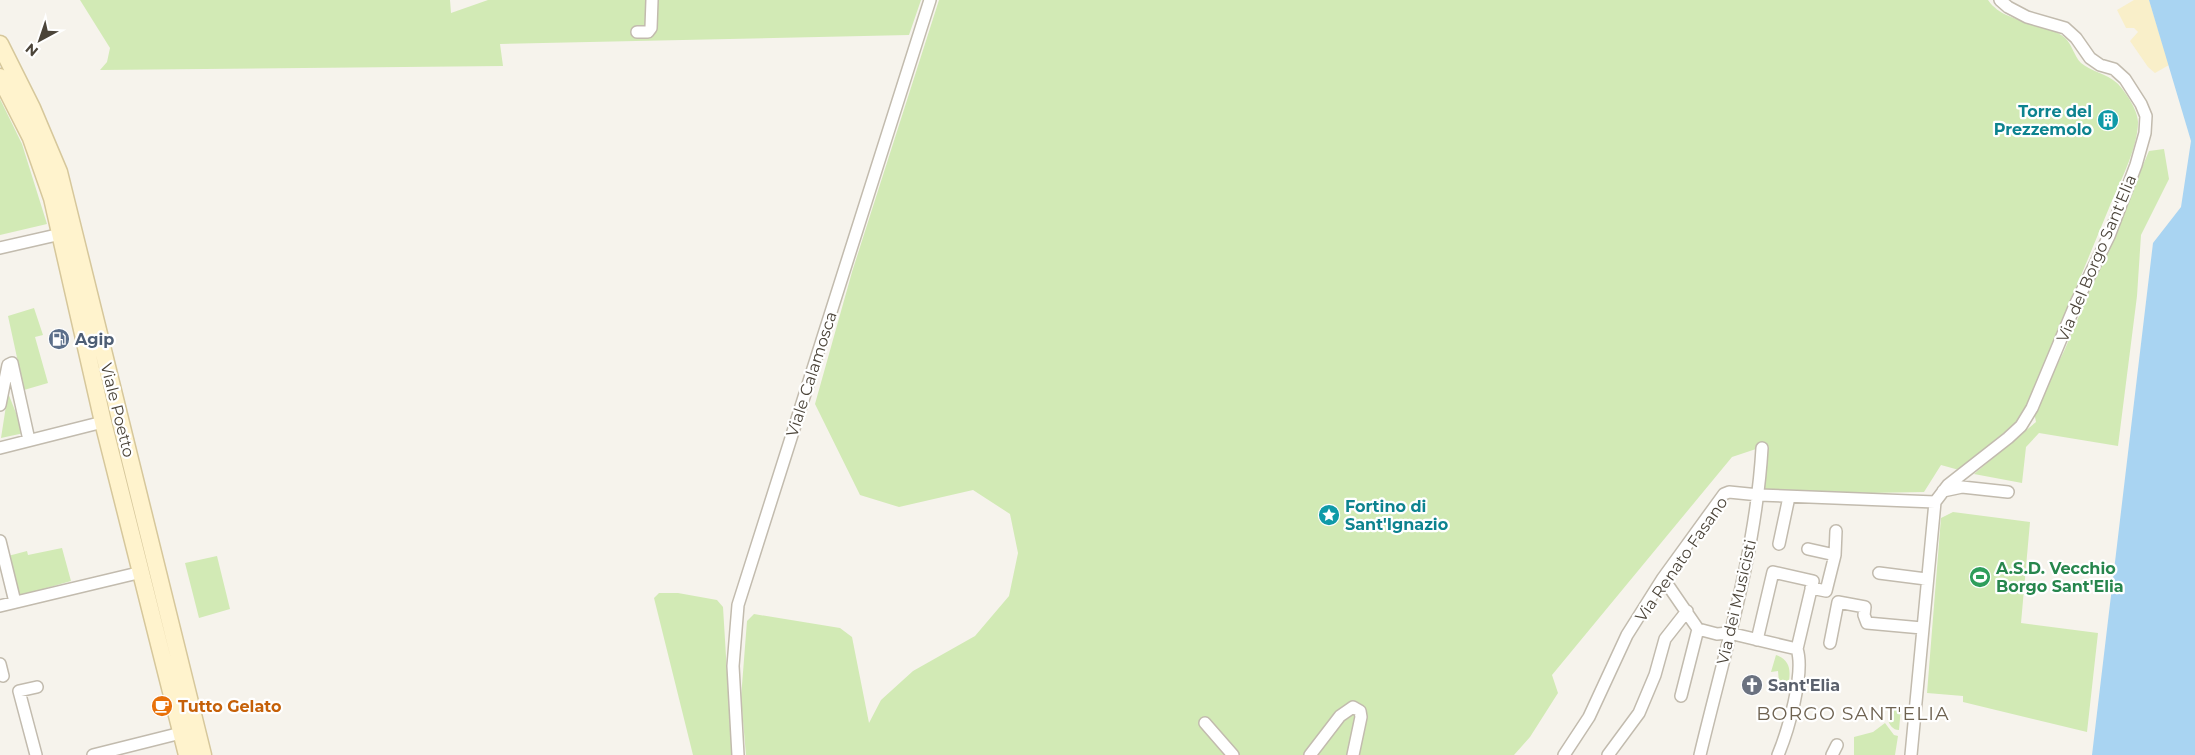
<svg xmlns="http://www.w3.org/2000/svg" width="2195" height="755" font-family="Montserrat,sans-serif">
<rect width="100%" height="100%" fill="#f6f3ec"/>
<path fill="#d2eab5" d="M80,0H450L451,13L488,0H921L909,35L500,44L503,66L100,70L107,62L110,48Z
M939,0H1988C2005,25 2045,20 2065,38C2072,44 2074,56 2081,63C2092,72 2106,73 2117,83C2125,91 2138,110 2138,122C2138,148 2119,184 2109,208C2082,273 2055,339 2028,404L2013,428L1959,470L1941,465L1924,492L1867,493L1764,489L1767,448L1756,449L1732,457L1552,675L1558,693L1530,737L1514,755H746L741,698L747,621L754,614L840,628L852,637L869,723L881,700L913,671L975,636L1009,596L1018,553L1010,514L973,490L899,507L860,495L815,404L852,272Z
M0,99L22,144L47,224L0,235Z
M2164,149L2169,179L2141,235L2137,296L2118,446L2039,433L2026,447L2022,483L1974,474L2036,422L2034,412L2065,349L2149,151Z
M34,308L43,335L35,337L48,383L24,390L8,316Z
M8,393L24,433L1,438Z
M1953,512L2030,522L2021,623L2098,633L2087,732L1963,702V696L1927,693L1941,518Z
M62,548L71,581L19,596L8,556L27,551L28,555Z
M217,556L230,609L199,618L185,563Z
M659,593H678L717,600L723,607L732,755H693L654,598Z
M1776,655C1791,660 1791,672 1788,686L1779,683L1778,671L1771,672Z
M1901,707L1899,730C1893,730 1889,725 1888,719L1893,709Z
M1885,723L1894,735L1898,736L1895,755H1854V737L1873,732Z"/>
<path fill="#f9efc9" d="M2134,0H2149L2169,65L2155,73L2148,67L2130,41L2138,32L2134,28H2126L2117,10Z"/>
<path fill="#a9d4f2" d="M2149,0H2195V755H2092L2153,243L2181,207L2191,141Z"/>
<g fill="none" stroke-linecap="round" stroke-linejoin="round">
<g stroke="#c2bbae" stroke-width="14">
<path id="minor" d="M637,32H648L651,28L652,0
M0,248L61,234
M0,405L8,365L12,363L29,440
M0,448L103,422
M1943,491L1962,487L2008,492
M0,541L15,602
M1779,544L1789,497
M1808,549L1835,555
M1879,573L1926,579
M1663,578L1698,629L1717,634L1729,633L1797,649C1805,673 1788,731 1778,755
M1811,588L1826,591L1835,555L1836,531
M0,606L142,572
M1757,640L1773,572L1813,581L1797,649
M1830,643L1838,602L1865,607L1864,615L1867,623L1922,628
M0,664L3,676
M1681,696L1698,629
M1205,723L1233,755
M36,755L19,691L37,687
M93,755L181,733
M738,755L733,666L738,605L930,0
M1310,755L1340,716L1353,707L1360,711L1361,717L1353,755
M1564,755L1589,717L1627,635L1663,578L1724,494L1729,492L1759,495L1935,502
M1608,755L1639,713L1655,675L1665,639L1687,611
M1700,755C1724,654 1756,552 1762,448
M1832,755L1837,745
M1911,755L1935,502L1948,485L2008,438L2021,426L2032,408L2076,303L2109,236L2136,165L2145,133L2146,116L2141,104L2125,79L2114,69L2100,65L2090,58L2076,38L2065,28L2027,17L2008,7L2000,0"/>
</g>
<g stroke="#d6c79b" stroke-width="19">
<path id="secondary" d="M0,44L32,108L59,172L203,755
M0,77L31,138L52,198L103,422L187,755"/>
</g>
<use href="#minor" stroke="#fff" stroke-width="11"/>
<use href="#secondary" stroke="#fff3cd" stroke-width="16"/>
</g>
<defs>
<g id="building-disc" transform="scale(1.125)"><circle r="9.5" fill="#0f9aa8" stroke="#fff"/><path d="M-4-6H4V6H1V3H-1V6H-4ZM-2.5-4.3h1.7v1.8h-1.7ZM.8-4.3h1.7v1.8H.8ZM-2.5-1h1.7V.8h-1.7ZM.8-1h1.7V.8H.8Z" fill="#fff"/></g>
<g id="fuel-disc" transform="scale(1.125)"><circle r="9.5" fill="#5c6f8a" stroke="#fff"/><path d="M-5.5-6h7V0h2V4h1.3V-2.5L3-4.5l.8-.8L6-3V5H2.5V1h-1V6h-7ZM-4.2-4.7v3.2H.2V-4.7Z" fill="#fff"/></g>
<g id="sight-disc" transform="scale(1.125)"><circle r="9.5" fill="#0f9aa8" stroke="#fff"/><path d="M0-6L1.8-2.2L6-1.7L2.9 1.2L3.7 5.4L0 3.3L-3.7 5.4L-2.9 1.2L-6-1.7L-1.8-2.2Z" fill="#fff"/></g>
<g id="stadium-disc" transform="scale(1.125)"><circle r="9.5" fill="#2e9e5b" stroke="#fff"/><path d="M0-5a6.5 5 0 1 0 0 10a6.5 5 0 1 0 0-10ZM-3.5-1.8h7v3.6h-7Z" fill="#fff"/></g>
<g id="church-disc" transform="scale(1.125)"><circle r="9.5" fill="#6b7280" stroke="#fff"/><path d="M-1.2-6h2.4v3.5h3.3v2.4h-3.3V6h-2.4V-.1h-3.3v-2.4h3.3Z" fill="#fff"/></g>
<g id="cafe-disc" transform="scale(1.125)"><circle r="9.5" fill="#e8710a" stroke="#fff"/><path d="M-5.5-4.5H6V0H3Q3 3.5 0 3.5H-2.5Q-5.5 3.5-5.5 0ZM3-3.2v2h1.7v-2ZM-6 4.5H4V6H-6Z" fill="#fff"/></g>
</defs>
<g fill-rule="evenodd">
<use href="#building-disc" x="2108" y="120"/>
<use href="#fuel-disc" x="59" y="339"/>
<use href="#sight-disc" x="1329" y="515"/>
<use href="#stadium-disc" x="1980" y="577"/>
<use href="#church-disc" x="1752" y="685"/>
<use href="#cafe-disc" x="162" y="706"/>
</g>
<g text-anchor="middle" stroke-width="4.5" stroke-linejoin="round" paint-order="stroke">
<g font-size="16" font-weight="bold" fill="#0d838f" stroke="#fff" text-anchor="end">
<text x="2092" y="117">Torre del<tspan x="2092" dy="18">Prezzemolo</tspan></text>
<text x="1345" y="512" text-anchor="start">Fortino di<tspan x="1345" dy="18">Sant'Ignazio</tspan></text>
</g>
<g font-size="16" fill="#4b4439" stroke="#fff">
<text transform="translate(2096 258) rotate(-67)" y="6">Via del Borgo Sant'Elia</text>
<text transform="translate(811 374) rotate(-72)" y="6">Viale Calamosca</text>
<text transform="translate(118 410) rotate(76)" y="6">Viale Poetto</text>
<text transform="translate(1681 559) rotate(-55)" y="6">Via Renato Fasano</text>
<text transform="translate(1736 602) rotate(-77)" y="6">Via dei Musicisti</text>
</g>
<g font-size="16" font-weight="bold" fill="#4e5e75" stroke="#fff" text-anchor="start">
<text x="75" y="345">Agip</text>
</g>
<g font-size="16" font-weight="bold" fill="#27864d" stroke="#fff" text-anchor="start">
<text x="1996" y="574">A.S.D. Vecchio<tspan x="1996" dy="18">Borgo Sant'Elia</tspan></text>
</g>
<g font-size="16" font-weight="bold" fill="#5b616d" stroke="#fff" text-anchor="start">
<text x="1768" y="691">Sant'Elia</text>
</g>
<g font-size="16" font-weight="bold" fill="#c56008" stroke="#fff" text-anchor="start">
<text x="178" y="712">Tutto Gelato</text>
</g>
<g font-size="19" letter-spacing="1" fill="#6e6250" stroke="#fff">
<text x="1853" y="720">BORGO SANT'ELIA</text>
</g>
</g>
<g transform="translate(40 40) rotate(220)" stroke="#ffffff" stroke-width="4" paint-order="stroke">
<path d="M0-4L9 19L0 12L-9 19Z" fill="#4b4439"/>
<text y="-8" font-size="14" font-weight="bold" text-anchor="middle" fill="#4b4439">N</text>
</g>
</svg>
